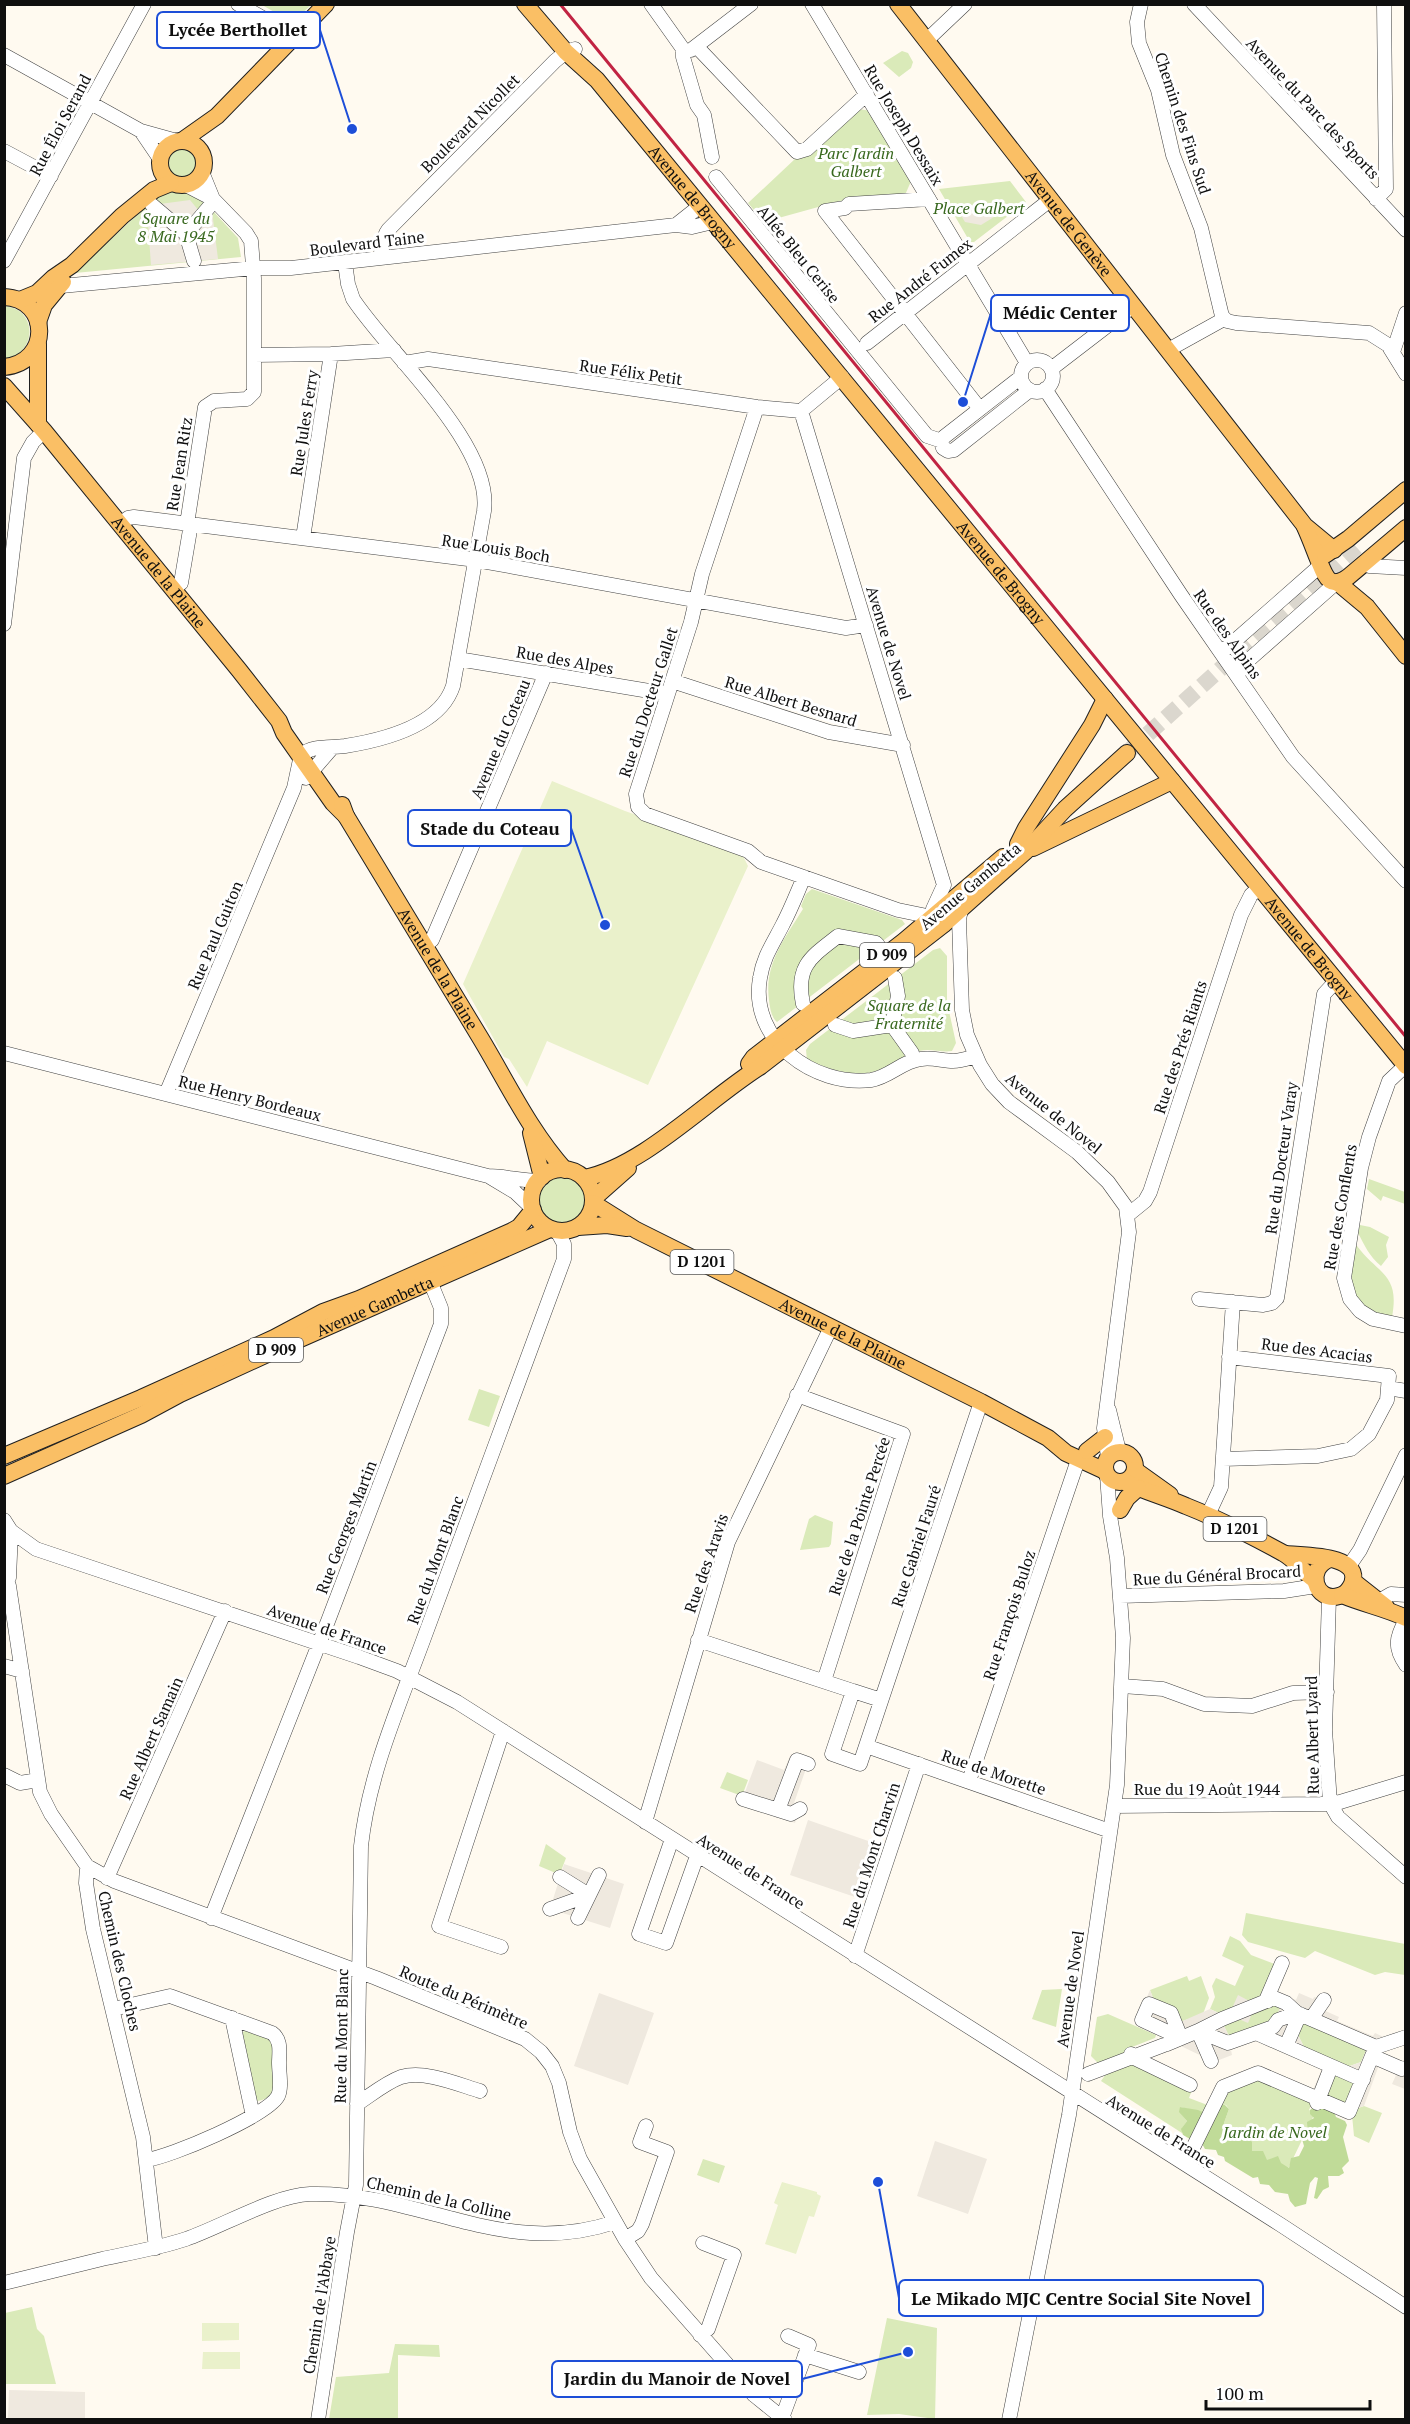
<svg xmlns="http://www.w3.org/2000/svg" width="1410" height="2424" font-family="'PT Serif',serif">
<rect width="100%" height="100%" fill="#fffaf0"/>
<path fill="#daeab9" d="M262,5H311C289,27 287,18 262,5Z
M902,51L908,53L913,62L911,68L899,77L883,63Z
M859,109L871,111L912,179L905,195L840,201L764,222L748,203L796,158L807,156Z
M167 164a16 16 0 1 1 32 0a16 16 0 1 1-32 0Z
M1010,181L1026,202L974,242H970L939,189Z
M170,192H190L199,196L238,238L241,257L75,273L153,200L161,193Z
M4,306C37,308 38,352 7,358H4Z
M812,889L902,920L905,924L777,1022C771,1017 770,1008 769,1000C764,964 785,938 803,909L801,906L806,894Z
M940,948L947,956V1002L956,1043L952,1051C942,1053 931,1048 919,1051C905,1055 895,1063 881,1069C857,1080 830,1069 807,1060L806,1050L810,1044L933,950Z
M539 1200a23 23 0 1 1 46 0a23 23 0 1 1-46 0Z
M1369,1179L1405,1192V1204L1383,1196L1381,1201L1367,1189Z
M1360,1225L1370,1227L1389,1237L1386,1245L1388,1257L1381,1266C1369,1256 1365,1246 1358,1233Z
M1354,1246H1357C1379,1275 1400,1274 1392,1317C1347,1306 1349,1286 1354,1246Z
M479,1389L500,1396L489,1427L468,1420Z
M815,1515L833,1522L831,1544L829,1547L800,1550L809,1519Z
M727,1772L748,1780L742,1796L720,1788Z
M546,1844L566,1858L561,1871L558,1874L539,1866Z
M1246,1913L1405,1944V1975L1385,1972L1375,1975L1315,1951L1305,1958L1248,1942L1242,1935Z
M1230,1936L1240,1941L1251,1955L1277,1965L1263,2000L1223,2015L1210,2009L1215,1997L1212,1986L1216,1978L1235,1986L1244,1966L1222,1956Z
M1187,1976L1189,1981L1201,1976L1209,1998L1203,2014L1177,2023L1155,2003L1150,1990Z
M1062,1989L1056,2027L1032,2019L1042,1990Z
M1282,2003L1275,2020L1229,2036L1222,2022L1254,2009Z
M1108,2014L1156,2035L1155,2038L1127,2049L1128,2053L1098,2063L1091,2056L1097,2017Z
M1302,2020L1367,2048L1361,2062L1344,2068L1306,2051L1297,2033Z
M246,2030L274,2041V2092C269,2097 263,2101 256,2101L239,2035Z
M1132,2064L1192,2090L1189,2098L1210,2106L1204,2113L1180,2107L1182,2115L1187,2121L1182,2128V2133L1101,2081L1106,2074Z
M1338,2073L1353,2080L1356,2087L1349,2101L1342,2104L1329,2099L1325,2093L1332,2076Z
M1261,2078L1313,2101L1309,2110L1315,2113L1287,2171L1230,2143L1234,2131L1230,2132L1224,2123L1229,2109L1226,2105L1222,2104L1228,2090Z
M1364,2106L1382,2113L1369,2143L1354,2136L1352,2115L1355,2109Z
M703,2159L725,2166L719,2183L697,2175Z
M32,2307L37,2329L44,2336L56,2384H6L5,2313Z
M887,2318L937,2328L935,2419L899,2414L867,2415Z
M395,2344L439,2345L440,2357L398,2355V2419H329L336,2377L389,2373Z"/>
<path fill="#c0db98" d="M1222,2104L1225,2105L1229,2109L1224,2123L1228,2130L1242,2131L1252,2142V2151H1263L1267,2160L1278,2156L1281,2163L1289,2168L1291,2158L1299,2156L1304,2146L1302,2139L1308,2133L1307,2122L1314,2118L1310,2114V2110L1314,2107L1318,2111L1321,2107L1333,2109L1336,2117L1345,2121L1347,2125L1343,2137L1349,2161L1342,2168L1344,2173L1339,2176H1328L1329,2187L1323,2190L1317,2199L1314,2198L1318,2178L1315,2177L1310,2183L1306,2204L1295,2207L1290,2201L1288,2194L1275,2192L1269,2185L1260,2184L1258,2177L1253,2178L1225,2161L1224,2157L1218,2155L1216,2150L1205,2149L1200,2140L1190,2139L1183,2135L1181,2129L1187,2121L1179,2112L1180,2107L1198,2110L1209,2115Z"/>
<path fill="#eaf1cb" d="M552,781L625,811L741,852L748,866L648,1085L547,1041L527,1087L509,1059L504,1057L463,984Z
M782,2182L817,2192V2194L821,2196L814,2217L809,2216L796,2254L765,2244L778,2205L774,2203Z
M202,2323H239V2340L202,2341Z
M203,2352H240V2369H202Z"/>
<path fill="#efe9df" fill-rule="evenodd" d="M190,200L199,211H212L218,259L151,265L147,210L152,205Z
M998,202L994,217L981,225L965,222L959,212L958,207Z
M791,1754L809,1760L793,1806L800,1809L795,1823L786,1820L787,1817L742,1800L757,1760L784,1770Z
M808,1820L874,1843L855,1897L790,1875Z
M564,1864L624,1884L610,1928L550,1909Z
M1150,1990L1155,2003L1172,2010L1178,2023L1210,2009L1223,2015L1230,2013L1238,1995L1255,2004L1278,1993L1296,2000L1299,1993L1313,1999L1314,1997L1324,2000L1321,2009L1339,2017L1337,2021L1373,2036L1375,2033L1388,2039L1405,2032V2042L1404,2040L1386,2047L1381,2054L1401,2063L1405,2062V2089L1392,2084L1397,2073L1379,2065L1364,2106L1355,2109L1352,2115H1347L1309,2099L1323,2067L1259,2039L1231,2050L1232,2055L1214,2062L1181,2046L1169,2051L1163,2037L1135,2025ZM1275,2001L1282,2003L1275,2020L1229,2036L1222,2022L1234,2017L1248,2023L1254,2009ZM1302,2020L1367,2048L1361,2062L1344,2068L1306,2051L1297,2033ZM1338,2073L1353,2080L1356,2087L1349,2101L1342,2104L1329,2099L1325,2093L1332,2076Z
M599,1993L654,2013L628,2085L574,2066Z
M935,2141L987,2159L968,2214L917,2196Z
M9,2390L85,2392V2419H8Z"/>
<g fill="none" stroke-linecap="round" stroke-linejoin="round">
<path stroke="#dbd7ce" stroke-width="16" stroke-dasharray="16 8" stroke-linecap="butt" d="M1130,750L1361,543"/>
<g stroke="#424242" stroke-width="15">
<path id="minor" d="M238,4L295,36
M651,4L683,49V57L697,105L704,115L712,157
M812,4L1027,363
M1141,4L1137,22L1139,43L1158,90L1173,155L1201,228L1222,316L1227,321L1236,323L1369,333L1388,345L1406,374
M1194,4L1406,230
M926,41L965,4
M697,47L797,152L807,149L867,94
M691,50L751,4
M4,55L141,131L177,141
M141,131L160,159
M4,151L51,176
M202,172L213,199
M716,177L927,436L942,441
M186,185L213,199L246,233L251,241L254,278V392L247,399L214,401L205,407L187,524
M929,199L849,204L845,208L825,211L980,409
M1376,199L1386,189L1384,4
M152,205L186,234L209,207
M676,225L700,206
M186,234L194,261
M379,258C384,249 381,239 388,230L555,61L566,52L575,49
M4,261L144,4
M61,286L254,268H291L676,225L692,227L713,222
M867,343L1050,200
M1168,350L1224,319
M1393,352L1406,313
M254,355L331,354L394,350
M1021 376a16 16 0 1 1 32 0a16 16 0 1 1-32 0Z
M404,363L428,359L757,407L801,411L842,377
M1051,369L1133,306
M1021,377L944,437L941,442L943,448L948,451L954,450L1030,390
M1045,389L1181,595L1293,757L1406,881
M757,407L702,574L691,622L636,794L638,807L645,814L748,851L761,862L898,910L932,917L933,909L944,885L801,411
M120,524L128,518L134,517L476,560L846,628L866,625
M303,538L331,354
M1366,562L1369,566L1406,568
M174,589L181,583L191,524
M4,624L24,458L33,442L44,431
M1221,653L1321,565
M458,659L667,694
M1238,675L1243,665L1337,582
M672,681L829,732L903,745
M306,778L332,748
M804,877C797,893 791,909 783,924C774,942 763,957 760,978C749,1040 814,1087 871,1080C890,1077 902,1061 921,1059C932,1057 943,1061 953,1061C961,1061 969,1058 976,1056
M961,910L959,919L962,1010L967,1035L980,1065L992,1084L1009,1102L1077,1152L1108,1182L1126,1207L1129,1232L1104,1428L1108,1457
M424,945L432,940L546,673
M895,978L898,996L892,1025L912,1053
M803,1004C795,966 811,957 838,936L876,943L878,945
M835,1025L853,1031L892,1025
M4,1053L488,1176C505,1176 521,1181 539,1181
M1405,1066L1389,1081L1369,1137L1361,1168L1344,1278L1350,1299L1360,1311L1373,1319L1406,1326
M166,1094L294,788L301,755C313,745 330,748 345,746C383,740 440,726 453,686L484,511C493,444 389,354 353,299L348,284L345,263
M490,1177L515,1192L532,1208
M1129,1214L1145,1201L1150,1192L1241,915L1251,895L1259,888
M1199,1299L1263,1305L1272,1303L1277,1298L1324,994L1336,981
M1229,1357L1389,1376L1388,1388L1406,1391
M797,1395L903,1434L824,1681
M1109,1410L1119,1451
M1223,1459L1318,1456L1351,1449L1369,1434L1387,1400L1388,1388
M1208,1515L1221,1487L1233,1302
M4,1520L11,1531L36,1549L359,1657L397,1671L457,1702L1281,2225L1406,2307
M1349,1566L1360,1550L1406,1455
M4,1570L9,1586L40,1792L51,1814L87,1866L86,1883L93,1929L143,2137L156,2248
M9,1578L11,1531
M1120,1596L1284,1591L1316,1586
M1329,1597L1325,1730L1330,1803L1338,1817L1406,1877
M1372,1605L1391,1594L1406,1595
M1406,1620C1396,1637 1394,1648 1406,1665
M698,1640L853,1691
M4,1666L22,1671
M1122,1686L1163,1689L1204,1704L1252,1706L1293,1693L1327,1692
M881,1700L853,1691L832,1754L860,1764L981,1402
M866,1746L1110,1831
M4,1775L20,1783L38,1780
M969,1781L1078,1460
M743,1799L791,1814L800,1809
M1114,1806L1321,1804L1340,1802L1406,1782
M778,1810L797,1760L808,1764
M645,1822L728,1542L831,1327
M672,1839L639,1934L666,1943L697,1856
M87,1866L114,1881L376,1978L525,2039L541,2052L552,2066L559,2083L570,2132L580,2159L625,2239L651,2278L754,2395L785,2420
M107,1878L225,1611
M550,1909L589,1895L560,1877
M211,1918L328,1621L441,1324V1308L430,1281
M578,1918L599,1875
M501,1947L439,1926L503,1731
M855,1956L919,1764
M1268,2001L1267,1998L1282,1963
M1149,2004L1171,2013L1181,2038L1142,2020Z
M113,2009L170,1996L272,2033C282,2040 279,2053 279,2063C279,2072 282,2088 278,2096C267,2116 170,2157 146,2160
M232,2018L253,2116
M1311,2019L1324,2000
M1256,2033L1363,2080
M1167,2044L1198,2031L1228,2043L1273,2027L1278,2020L1297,2013L1376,2047L1372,2056L1402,2069L1406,2068
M1286,2046L1300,2014
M1376,2047L1406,2037
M1131,2054L1132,2057L1190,2085
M1211,2061L1198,2031L1222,2019L1274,1998L1286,2003L1297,2013
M1088,2074L1164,2045
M1317,2103L1331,2067
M357,2104C371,2095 385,2083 401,2077C425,2070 457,2084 480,2091
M1185,2164L1223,2087L1258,2073L1349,2112L1372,2056
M625,2239L638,2231L642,2224L667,2152L640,2142L646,2126
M4,2283C37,2275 69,2267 102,2259C130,2253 159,2248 186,2239C221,2227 275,2195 310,2194C419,2191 503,2260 615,2222
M700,2335L708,2329L734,2255L703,2243
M805,2355L859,2372
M782,2418L809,2345L788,2336
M318,2420L347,2232L356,2185L361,1846C369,1773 399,1706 424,1638C471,1512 517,1385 564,1259V1244L557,1231
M1009,2420L1069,2115L1117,1785L1123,1638L1117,1558L1110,1516L1107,1475"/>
</g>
<g stroke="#202020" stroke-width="18">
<g id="major">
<path id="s1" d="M525,4L566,52L597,80L1406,1066"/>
<path id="s2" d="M898,4L1305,526L1334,550"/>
<path d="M183,140L217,116L326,4"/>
<circle cx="182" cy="163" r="22"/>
<path d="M4,297C51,299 51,363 4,367"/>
<path d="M20,300L37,293L53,278L72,265L122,216L154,190L171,183"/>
<path d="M38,322L44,305L63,282"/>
<path id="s3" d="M4,386L44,431L239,670L279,721L284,733L333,803L346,816"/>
<path d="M38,424V344"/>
<path d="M1305,527C1310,538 1314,549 1318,559C1325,574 1328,591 1348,577L1406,528"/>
<path d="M1325,555L1348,539L1406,490"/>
<path d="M1337,582L1367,607L1406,656"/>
<path id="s4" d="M342,805L346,816C391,890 436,965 481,1039C508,1084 530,1131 565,1170"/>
<path d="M1018,844L1026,828L1092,725L1105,699"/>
<path d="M1033,848L1172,781"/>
<path d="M749,1064L754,1057L904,941L1003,857"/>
<path d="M531,1133L542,1177"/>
<circle cx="562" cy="1200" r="31"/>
<path d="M584,1178C643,1167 708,1099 761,1066L943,925L1026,851L1065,809L1127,753"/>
<path d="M593,1199L628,1168"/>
<path id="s5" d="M593,1203L636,1230L981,1402L1048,1438L1066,1453L1105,1471"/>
<path d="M578,1227L607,1225L627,1228"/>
<path d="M1087,1451L1105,1437"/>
<circle cx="1120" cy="1467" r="15"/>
<path d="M4,1456L141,1398L274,1338L323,1312L359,1299L512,1231L519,1227L533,1210"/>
<path d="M1135,1470L1170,1495"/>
<path id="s6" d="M4,1476L141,1415L180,1394L300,1339L550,1229"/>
<path d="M1125,1482C1146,1492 1166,1497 1186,1506C1219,1519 1252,1536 1283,1553C1295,1559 1303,1573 1315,1580"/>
<path d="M1120,1510L1127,1498L1138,1488"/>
<path d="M1286,1554C1304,1556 1363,1554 1352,1584C1349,1590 1345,1595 1339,1596C1315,1603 1305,1568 1330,1559"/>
<path d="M1353,1581L1386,1607"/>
<path d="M1342,1595C1363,1604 1385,1608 1406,1618"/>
</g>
</g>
<use href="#minor" stroke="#fff" stroke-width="14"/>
<use href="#major" stroke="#fabf65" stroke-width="16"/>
<path stroke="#c12443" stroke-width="3" d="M560,4L1406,1037"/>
</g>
<g text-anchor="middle" stroke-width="6" stroke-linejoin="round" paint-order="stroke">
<g fill="#fff" stroke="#575757" stroke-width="1.5">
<rect x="860" y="943" width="54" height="24" rx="4.5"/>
<rect x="670.5" y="1250" width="63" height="24" rx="4.5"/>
<rect x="249" y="1338" width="54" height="24" rx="4.5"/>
<rect x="1203.5" y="1517" width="63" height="24" rx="4.5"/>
</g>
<g font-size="15" font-weight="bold" fill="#0f0f0f">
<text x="887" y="960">D 909</text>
<text x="702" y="1267">D 1201</text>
<text x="276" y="1355">D 909</text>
<text x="1235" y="1534">D 1201</text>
</g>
<g font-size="16" fill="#0f0f0f" stroke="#fff">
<text transform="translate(1313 108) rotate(47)" y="6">Avenue du Parc des Sports</text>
<text transform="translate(470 123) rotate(-45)" y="6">Boulevard Nicollet</text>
<text transform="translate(1183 123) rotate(72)" y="6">Chemin des Fins Sud</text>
<text transform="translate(60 125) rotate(-62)" y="6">Rue Éloi Serand</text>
<text transform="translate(904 125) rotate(59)" y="6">Rue Joseph Dessaix</text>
<text dy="6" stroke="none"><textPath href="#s1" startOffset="256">Avenue de Brogny</textPath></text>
<text dy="6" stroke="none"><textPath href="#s2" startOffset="278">Avenue de Genève</textPath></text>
<text transform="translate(367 243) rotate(-7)" y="6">Boulevard Taine</text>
<text transform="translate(799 254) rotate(51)" y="6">Allée Bleu Cerise</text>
<text transform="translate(920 280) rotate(-38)" y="6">Rue André Fumex</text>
<text transform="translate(631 372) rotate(8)" y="6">Rue Félix Petit</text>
<text transform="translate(304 423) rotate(-81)" y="6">Rue Jules Ferry</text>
<text transform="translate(179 464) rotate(-81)" y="6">Rue Jean Ritz</text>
<text transform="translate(496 548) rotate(9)" y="6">Rue Louis Boch</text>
<text dy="6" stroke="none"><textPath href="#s3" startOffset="242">Avenue de la Plaine</textPath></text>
<text dy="6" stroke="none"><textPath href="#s1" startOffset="742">Avenue de Brogny</textPath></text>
<text transform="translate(1228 634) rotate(55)" y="6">Rue des Alpins</text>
<text transform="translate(889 643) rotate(73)" y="6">Avenue de Novel</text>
<text transform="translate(565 660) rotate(10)" y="6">Rue des Alpes</text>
<text transform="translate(791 701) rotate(17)" y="6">Rue Albert Besnard</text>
<text transform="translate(648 702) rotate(-72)" y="6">Rue du Docteur Gallet</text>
<text transform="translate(500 739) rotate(-67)" y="6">Avenue du Coteau</text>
<text transform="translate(970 886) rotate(-40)" y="6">Avenue Gambetta</text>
<text transform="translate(215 935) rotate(-67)" y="6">Rue Paul Guiton</text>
<text dy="6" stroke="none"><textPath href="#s1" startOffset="1228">Avenue de Brogny</textPath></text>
<text dy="6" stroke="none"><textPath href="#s4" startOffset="190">Avenue de la Plaine</textPath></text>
<text transform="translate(1180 1047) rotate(-72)" y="6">Rue des Prés Riants</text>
<text transform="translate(250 1098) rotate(14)" y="6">Rue Henry Bordeaux</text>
<text transform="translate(1054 1113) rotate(39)" y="6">Avenue de Novel</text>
<text transform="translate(1281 1158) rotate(-82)" y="6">Rue du Docteur Varay</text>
<text transform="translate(1340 1207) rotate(-80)" y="6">Rue des Conflents</text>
<text dy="6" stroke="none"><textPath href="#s6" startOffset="408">Avenue Gambetta</textPath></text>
<text dy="6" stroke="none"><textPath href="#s5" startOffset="282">Avenue de la Plaine</textPath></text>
<text transform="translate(1317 1350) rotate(7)" y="6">Rue des Acacias</text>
<text transform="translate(859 1516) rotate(-72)" y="6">Rue de la Pointe Percée</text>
<text transform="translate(346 1527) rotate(-69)" y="6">Rue Georges Martin</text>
<text transform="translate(916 1546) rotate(-72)" y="6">Rue Gabriel Fauré</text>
<text transform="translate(435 1560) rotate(-70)" y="6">Rue du Mont Blanc</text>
<text transform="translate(706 1563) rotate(-71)" y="6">Rue des Aravis</text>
<text transform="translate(1217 1575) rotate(-3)" y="6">Rue du Général Brocard</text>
<text transform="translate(1009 1615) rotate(-72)" y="6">Rue François Buloz</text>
<text transform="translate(327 1629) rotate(19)" y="6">Avenue de France</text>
<text transform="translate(1312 1735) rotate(-91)" y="6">Rue Albert Lyard</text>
<text transform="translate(151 1738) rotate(-66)" y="6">Rue Albert Samain</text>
<text transform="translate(994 1772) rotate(19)" y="6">Rue de Morette</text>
<text x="1207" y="1795">Rue du 19 Août 1944</text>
<text transform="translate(871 1855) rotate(-72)" y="6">Rue du Mont Charvin</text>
<text transform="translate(751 1871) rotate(33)" y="6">Avenue de France</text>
<text transform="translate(120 1961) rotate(77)" y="6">Chemin des Cloches</text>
<text transform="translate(1070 1989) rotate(-82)" y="6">Avenue de Novel</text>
<text transform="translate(464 1997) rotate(23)" y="6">Route du Périmètre</text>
<text transform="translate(341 2036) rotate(-89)" y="6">Rue du Mont Blanc</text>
<text transform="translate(1161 2131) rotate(32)" y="6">Avenue de France</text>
<text transform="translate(439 2198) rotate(13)" y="6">Chemin de la Colline</text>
<text transform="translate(319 2305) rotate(-81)" y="6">Chemin de l'Abbaye</text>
</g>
<g font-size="16" font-style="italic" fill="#38681e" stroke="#fff">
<text x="856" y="159">Parc Jardin<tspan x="856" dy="18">Galbert</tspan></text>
<text x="979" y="214">Place Galbert</text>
<text x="176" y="224">Square du<tspan x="176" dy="18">8 Mai 1945</tspan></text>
<text x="909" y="1011">Square de la<tspan x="909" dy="18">Fraternité</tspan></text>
<text x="1275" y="2138">Jardin de Novel</text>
</g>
</g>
<path fill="none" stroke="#1d4ed8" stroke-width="2" d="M352 129L320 30M963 402L991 313M605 925L571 828M878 2182L899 2298M908 2352L802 2379"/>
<g fill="#1d4ed8" stroke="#fff" stroke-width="2">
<circle cx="352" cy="129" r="6"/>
<circle cx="963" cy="402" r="6"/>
<circle cx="605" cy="925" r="6"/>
<circle cx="878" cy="2182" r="6"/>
<circle cx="908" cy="2352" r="6"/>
</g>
<g fill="#fff" stroke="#1d4ed8" stroke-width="2">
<rect x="157" y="12" width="163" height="36" rx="6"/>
<rect x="991" y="295" width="138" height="36" rx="6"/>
<rect x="408" y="810" width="163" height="36" rx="6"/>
<rect x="899" y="2280" width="364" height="36" rx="6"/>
<rect x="552" y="2361" width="250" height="36" rx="6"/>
</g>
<g font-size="18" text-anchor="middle" font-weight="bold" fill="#0f0f0f">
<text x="238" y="36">Lycée Berthollet</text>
<text x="1060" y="319">Médic Center</text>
<text x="490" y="835">Stade du Coteau</text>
<text x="1081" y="2305">Le Mikado MJC Centre Social Site Novel</text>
<text x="677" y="2385">Jardin du Manoir de Novel</text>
</g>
<rect width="1410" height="2424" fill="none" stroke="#0f0f0f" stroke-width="12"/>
<path d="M1206 2400v9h164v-9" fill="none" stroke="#0f0f0f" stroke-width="3"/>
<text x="1215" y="2400" font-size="18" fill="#0f0f0f" stroke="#ffffff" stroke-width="4.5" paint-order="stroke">100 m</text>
</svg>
